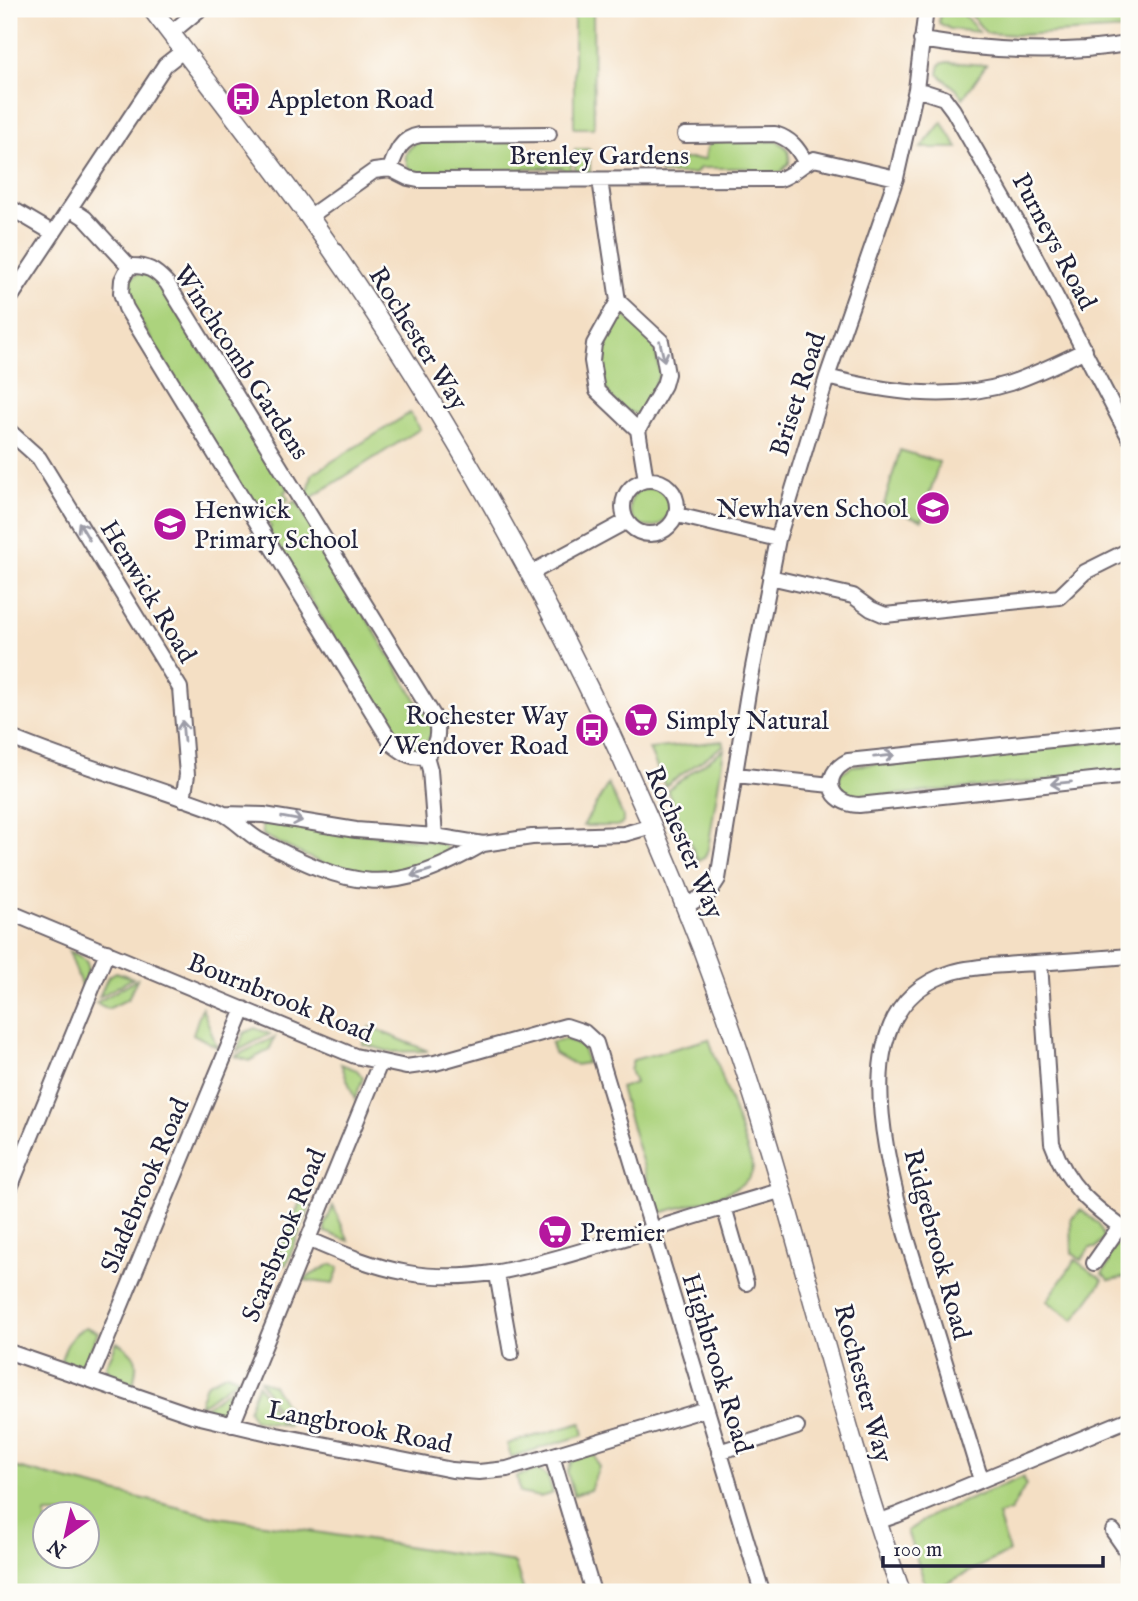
<svg xmlns="http://www.w3.org/2000/svg" width="1138" height="1601" font-family="'IM FELL English',serif">
<rect width="100%" height="100%" fill="#fdfcf7"/>
<filter id="ink" filterUnits="userSpaceOnUse"><feTurbulence type="fractalNoise" baseFrequency=".0143" numOctaves="2"/><feDisplacementMap in="SourceGraphic" scale="14" xChannelSelector="R" yChannelSelector="G"/><feConvolveMatrix kernelMatrix="1 2 1 2 8 2 1 2 1" color-interpolation-filters="sRGB"/></filter>
<filter id="wash" filterUnits="userSpaceOnUse"><feTurbulence type="fractalNoise" baseFrequency=".00686" numOctaves="4" result="noise"/><feDisplacementMap in="SourceGraphic" scale="28" xChannelSelector="R" yChannelSelector="G"/><feGaussianBlur stdDeviation="1.57" result="paint"/><feColorMatrix in="noise" values="0 0 0 0 0 0 0 0 0 0 0 0 0 0 0 0 0 1.4 0 .05"/><feComposite in="paint" operator="in"/></filter>
<g filter="url(#wash)">
<rect width="100%" height="100%" fill="#f4dfc4"/>
<path fill="#acd37d" stroke="#677a5c" stroke-width="2" fill-rule="evenodd" d="M574,9H593L594,128H574Z
M940,9H959L979,32L950,29L939,23Z
M966,9H1119L1129,29L1019,35L986,33Z
M947,62L986,65L963,98L956,89L938,74L940,64Z
M942,122L958,148H921Z
M420,141H516L524,159L571,160V173H566L562,168H525L519,174L416,173L408,167C402,154 408,147 420,141Z
M718,141H777C787,146 791,152 789,163L781,172L756,174L749,168H700L695,174H660L666,159H705C706,149 707,142 718,141Z
M575,149H590V174H575Z
M141,272L156,278L289,489L284,492L289,500L260,518L132,308L127,293L129,279Z
M621,315L625,316L654,343L660,374L642,410L636,414C615,410 595,378 596,357C597,343 610,327 617,316Z
M410,413L420,429L309,499L305,491L309,489L312,474Z
M900,450L939,462L922,520L883,508Z
M630 507a20 20 0 1 1 40 0a20 20 0 1 1-40 0Z
M296,501L433,728C425,751 424,752 400,746L268,530L271,527L267,520Z
M1129,738V773L850,799C840,791 836,785 841,773L852,766Z
M722,741L724,745L665,786L649,749Z
M724,749L708,849L705,857L698,861L667,790Z
M608,784L623,816V823L617,826H583Z
M266,822L443,843L447,849V856C434,861 420,869 407,872C354,886 309,857 263,835L262,826Z
M69,951C92,960 91,966 82,988Z
M116,972L133,978L99,997L108,977Z
M137,979L128,999L108,1009L96,1003Z
M202,1007L217,1047L193,1034Z
M370,1027L428,1051L391,1052L363,1044Z
M255,1028L270,1034L237,1051L244,1033Z
M275,1037L269,1050L249,1061L235,1056Z
M566,1039L583,1047L587,1063L575,1065L554,1053L551,1043Z
M709,1039L753,1167C752,1194 682,1206 660,1213L657,1211L620,1088L635,1083L630,1070L633,1060Z
M341,1064L357,1070L363,1078L355,1099Z
M301,1200L311,1205L286,1265L276,1261Z
M333,1206L349,1241L325,1232V1225Z
M1081,1210L1099,1224L1104,1237L1096,1248H1090L1081,1260L1072,1253L1071,1219Z
M1127,1243L1129,1245V1277L1110,1280L1102,1274L1109,1263L1108,1257L1115,1246Z
M1075,1260L1103,1280L1074,1320L1047,1301Z
M331,1264L339,1267L333,1284L302,1280Z
M86,1327L98,1332L87,1359L77,1366L61,1360C66,1345 72,1333 86,1327Z
M117,1342C138,1356 139,1359 133,1385L111,1377L106,1366Z
M227,1373L239,1378L199,1406L206,1384Z
M260,1380L273,1385L291,1414L288,1426H285Z
M237,1384L228,1406L218,1412L203,1408Z
M258,1384L282,1425L254,1420L248,1410Z
M581,1423L584,1435L511,1457L507,1444Z
M594,1453L599,1467L590,1490L574,1495L567,1472L572,1460Z
M9,1466L213,1516L515,1563L524,1592H9ZM46,1514H88V1556H46Z
M538,1470L548,1477L553,1493L540,1497L520,1493L517,1476Z
M1023,1477L1026,1485L1011,1511L998,1515L1009,1552L937,1588L938,1592H928L907,1531L934,1514Z"/>
</g>
<g filter="url(#ink)">
<g fill="none" stroke-linecap="round" stroke-linejoin="round">
<g stroke="#6c646b" stroke-width="18">
<path id="minor" d="M171,33L200,9
M921,40C976,49 1030,53 1086,49C1100,47 1115,47 1129,43
M916,89L944,98L953,110L1016,220L1129,437
M685,135L775,134C791,139 798,148 805,162
M390,169C396,152 401,138 420,135L549,134
M600,180L618,301L594,344L592,361L597,391L638,430L646,480
M9,207L53,233
M70,208L85,218L129,266
M309,217L374,171L390,169L408,178L418,180L780,179C793,175 801,164 814,159L896,178
M129,266C147,265 155,270 167,283L436,720C439,735 437,744 426,756C411,759 404,753 392,744L126,308L121,293L122,280Z
M9,300L165,65L184,50
M618,301L661,341L667,374L664,385L638,430
M827,377C886,392 951,402 1010,383C1036,374 1061,362 1085,350
M9,431L39,458L180,688L187,775L183,799
M623 507a27 27 0 1 1 54 0a27 27 0 1 1-54 0Z
M677,515L778,539
M529,574L627,521
M770,577L853,596L871,609L885,615L1059,597L1085,572L1129,550
M1129,732L848,761C820,775 829,804 859,805L1129,776
M9,737C78,766 150,785 220,812C234,818 245,832 259,840C352,888 388,899 483,844
M426,756L430,770L435,836
M736,775L831,785
M224,814L264,815L356,830L435,836L483,844L532,837L624,834L652,826
M685,906L709,893L718,879L748,693L778,539L827,377L896,178L916,89L926,9
M9,912L355,1056L406,1067L435,1063L566,1026L584,1032L596,1043L762,1592
M1040,963L1052,1143C1068,1188 1092,1206 1129,1233
M9,1190L107,952
M724,1207L746,1283
M308,1239C340,1253 373,1267 408,1273C478,1285 539,1263 605,1244C665,1226 724,1207 783,1190
M1094,1263L1120,1226
M497,1274L511,1353
M9,1352L192,1415L277,1435L452,1470L479,1472L507,1469L706,1409
M90,1380L244,1009
M232,1425L380,1063
M719,1452L797,1427
M552,1456L593,1592
M981,1480L905,1232C886,1151 842,1006 953,972C974,966 996,966 1017,964C1055,962 1092,959 1129,956
M877,1522L897,1515L1129,1419
M1113,1531L1127,1551L1129,1568"/>
</g>
<g stroke="#6c646b" stroke-width="21">
<path id="tertiary" d="M152,9C204,77 257,145 307,214C480,457 626,733 726,1014C793,1204 834,1402 901,1592"/>
</g>
<use href="#minor" stroke="#fff" stroke-width="14"/>
<use href="#tertiary" stroke="#fff" stroke-width="18"/>
</g>
<defs><path id="oneway-shaft" d="M-6 0H5M1.5-3L5.5 0L1.5 3" fill="none" stroke-width="1.6" stroke-linecap="round" stroke-linejoin="round" transform="scale(1.75)"/></defs>
<g stroke="#9c9ca7">
<use href="#oneway-shaft" transform="translate(662 351) rotate(77)"/>
<use href="#oneway-shaft" transform="translate(84 531) rotate(-121)"/>
<use href="#oneway-shaft" transform="translate(183 731) rotate(-95)"/>
<use href="#oneway-shaft" transform="translate(884 756) rotate(-6)"/>
<use href="#oneway-shaft" transform="translate(1061 783) rotate(174)"/>
<use href="#oneway-shaft" transform="translate(292 819) rotate(10)"/>
<use href="#oneway-shaft" transform="translate(421 873) rotate(163)"/>
</g>
</g>
<defs>
<g id="bus-disc" transform="scale(1.75)"><circle r="9.5" fill="#b5179e" stroke="#fdfcf7"/><path d="M-5-6H5V4H4V6H2V4H-2V6H-4V4H-5ZM-3.5-4V0h7V-4ZM-3.5 1.2v1.5H-2V1.2ZM2 1.2v1.5H3.5V1.2Z" fill="#fff"/></g>
<g id="school-disc" transform="scale(1.75)"><circle r="9.5" fill="#b5179e" stroke="#fdfcf7"/><path d="M0-5L7-2L0 1L-7-2ZM-4 1L0 2.5L4 1V4Q0 6-4 4Z" fill="#fff"/></g>
<g id="supermarket-disc" transform="scale(1.75)"><circle r="9.5" fill="#b5179e" stroke="#fdfcf7"/><path d="M-6-5.5h2.5l.6 2H6L4.5 2H-2.5L-4.4-4H-6ZM-1.5 3.2a1.3 1.3 0 1 0 .1 0ZM3 3.2a1.3 1.3 0 1 0 .1 0Z" fill="#fff"/></g>
</defs>
<g fill-rule="evenodd">
<use href="#bus-disc" x="243" y="99"/>
<use href="#school-disc" x="933" y="508"/>
<use href="#school-disc" x="170" y="524"/>
<use href="#supermarket-disc" x="641" y="720"/>
<use href="#bus-disc" x="592" y="730"/>
<use href="#supermarket-disc" x="555" y="1232"/>
</g>
<g text-anchor="middle" stroke-width="5" stroke-linejoin="round" paint-order="stroke">
<g font-size="26" fill="#22223b" stroke="#fdfcf7" text-anchor="start">
<text x="268" y="108">Appleton Road</text>
<text x="908" y="517" text-anchor="end">Newhaven School</text>
<text x="194" y="518">Henwick<tspan x="194" dy="30">Primary School</tspan></text>
<text x="568" y="724" text-anchor="end">Rochester Way<tspan x="568" dy="30">/ Wendover Road</tspan></text>
<text x="666" y="729">Simply Natural</text>
<text x="580" y="1241">Premier</text>
</g>
<g font-size="26" fill="#22223b" stroke="#fdfcf7">
<text x="599" y="164">Brenley Gardens</text>
<text transform="translate(1055 241) rotate(62)" y="9">Purneys Road</text>
<text transform="translate(419 338) rotate(58)" y="9">Rochester Way</text>
<text transform="translate(242 362) rotate(57)" y="9">Winchcomb Gardens</text>
<text transform="translate(797 394) rotate(-72)" y="9">Briset Road</text>
<text transform="translate(149 591) rotate(59)" y="9">Henwick Road</text>
<text transform="translate(685 842) rotate(67)" y="9">Rochester Way</text>
<text transform="translate(281 997) rotate(22)" y="9">Bournbrook Road</text>
<text transform="translate(144 1185) rotate(-67)" y="9">Sladebrook Road</text>
<text transform="translate(283 1235) rotate(-68)" y="9">Scarsbrook Road</text>
<text transform="translate(938 1244) rotate(75)" y="9">Ridgebrook Road</text>
<text transform="translate(718 1363) rotate(73)" y="9">Highbrook Road</text>
<text transform="translate(864 1383) rotate(75)" y="9">Rochester Way</text>
<text transform="translate(360 1426) rotate(11)" y="9">Langbrook Road</text>
</g>
</g>
<rect width="1138" height="1601" fill="none" stroke="#fdfcf7" stroke-width="35"/>
<g transform="translate(66 1535) rotate(214)"><circle r="33" fill="#fdfcf7" stroke="#a5a5ac" stroke-width="2"/>
<path d="M0-5L12 26L0 18L-12 26Z" fill="#b5179e"/>
<text y="-10" font-size="19" font-weight="bold" text-anchor="middle" fill="#22223b">N</text>
</g>
<path d="M883 1556v10h220v-10" fill="none" stroke="#22223b" stroke-width="3.5"/>
<text x="893" y="1556" font-size="21" fill="#22223b" stroke="#fdfcf7" stroke-width="5" paint-order="stroke">100 m</text>
</svg>
